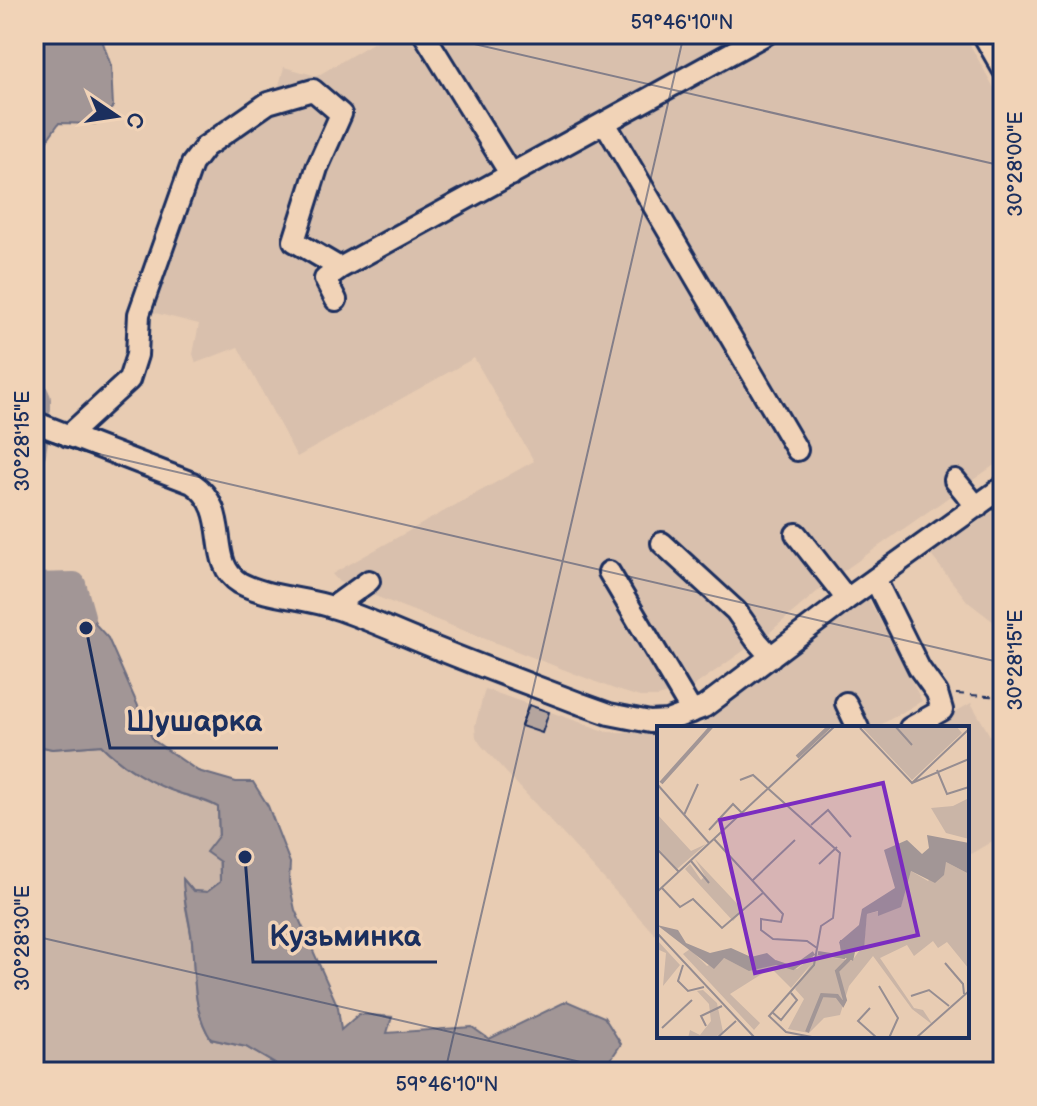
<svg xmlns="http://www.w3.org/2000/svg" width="1037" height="1106" font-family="'Balsamiq Sans',sans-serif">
<rect width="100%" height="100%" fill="#e8ccb3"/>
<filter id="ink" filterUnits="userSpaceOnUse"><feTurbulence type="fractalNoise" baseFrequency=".0125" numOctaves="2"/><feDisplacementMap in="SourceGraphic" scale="16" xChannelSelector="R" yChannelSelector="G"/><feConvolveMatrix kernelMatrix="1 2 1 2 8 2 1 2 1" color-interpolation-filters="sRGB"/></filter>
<g filter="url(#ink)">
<path fill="#d9c0ad" d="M388,34H964L1003,104V459L832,579L770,632L694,686L658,697H640L614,689L339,582L332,574L534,461L474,358L297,457L238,347L196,363L193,354L199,324L131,307L194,139L277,93L284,67L317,76Z
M1003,505V629L968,602L930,554Z
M867,596L922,701L875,728H698Z
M485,689L608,732H659V939L481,745L476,737L475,726Z
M971,703L1003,758V835L967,856V728H927Z"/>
<path fill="#cab5a7" stroke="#727282" stroke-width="2" d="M34,745L52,749L101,745C122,766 153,785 182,794C195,798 206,801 218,807L220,882L207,892L193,891L184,880C182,901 190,921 192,942C195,974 192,1010 211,1039L246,1047L289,1072H34Z"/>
<path fill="#a29696" stroke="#6c6d80" stroke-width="2" d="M34,34H100L111,66L113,107L95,124L59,123L42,147L34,168L38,82L34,65Z
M76,586L97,626L108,638L153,740L198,771L236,782H253L268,806L290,863L289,882L295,910L338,1007L341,1030L359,1014L392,1017L387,1033L472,1027L489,1039L567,1001L604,1017L621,1044L605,1068L607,1072H289L246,1047L211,1039C192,1010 195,974 192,941C190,920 183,900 183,879L193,891L207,892L220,882V862L206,852L219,835L218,807C206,800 195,798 182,794C153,785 123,767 101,745L52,749L34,745V588Z"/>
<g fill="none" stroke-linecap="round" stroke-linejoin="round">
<path stroke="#a29696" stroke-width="24" d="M34,388L39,399V408
M34,453L37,434
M34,585L74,584L83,616"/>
</g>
<path fill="#b5a59e" stroke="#1b2f5e" stroke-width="2" d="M529,705L549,712L542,733L521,726Z"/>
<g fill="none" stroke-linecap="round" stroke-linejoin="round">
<g stroke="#1b2f5e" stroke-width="26">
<path id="minor" d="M424,34L511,175
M983,34L1003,69
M605,123L797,450
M336,300L325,279L340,268
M34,422L192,483C234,511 205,562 240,583C268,598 305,597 335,608C366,618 396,632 426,644C477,665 529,684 581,704L609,714L650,722L667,721L704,707L847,599L1003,487
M68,436L129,380L137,355L139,314L192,164L205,147L268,103L313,90L341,114L317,168L294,241L340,268L766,34
M955,480L977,507
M796,534L847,599
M662,543L736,611L757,641L771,657
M609,572L692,712
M875,579L919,668L937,693L942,710L910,728
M333,607L369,581
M846,703L858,728"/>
</g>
<path stroke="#1b2f5e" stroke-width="2" stroke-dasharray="8 6" stroke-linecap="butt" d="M956,694L1003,697"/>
<use href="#minor" stroke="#f1d3b7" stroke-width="20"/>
</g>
</g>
<path fill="none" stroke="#1b2f5e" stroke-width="2" stroke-opacity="0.45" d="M431,34L1003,166M34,439L1003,663M34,936L624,1072M445,1072L684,34"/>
<g transform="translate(657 726)">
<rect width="312" height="312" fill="#e8ccb3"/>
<path d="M204,0H299L305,7L255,54ZM312,72V113L289,107L274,82L296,80ZM0,88L34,125L49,118L20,143L0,121ZM38,133L86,184L76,195L28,143L33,138L44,154L48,150ZM289,136L312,148V243L290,216L281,222L276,215L257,230L250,219L223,232L257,282L266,284L276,299L255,283L216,230L192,260L183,289L167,292L152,307L131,303L147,273L138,263L160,229L195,235L207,218L210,188L244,180L254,145L271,155ZM0,214L23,239L6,260L9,227L0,223ZM33,223L50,240L67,232L87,242L119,237L140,243L156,230V236L134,262L114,242L73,268L103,297L97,304L26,228ZM46,264L60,277L66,306L57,312H31L33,304L43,309L54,295L52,278L40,265Z" fill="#cab5a7"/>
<path d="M270,109L312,117V148L289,136L287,149L278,157L254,145L244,181L221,190V185L210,188L207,223L198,226L196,235L186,231L182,216L202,199L205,183L238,162L227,124L250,114L265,128L272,122ZM0,199L21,204L29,217L53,227L74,222L94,231L110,227L123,238L92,245L67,232L57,243Z" fill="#a29696"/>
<path fill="none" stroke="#a29696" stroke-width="4" d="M140,31L173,0M4,57L55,0M161,227L186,231L185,214M118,236L136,242L157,227M150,306L165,269L180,270L186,278L188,274L180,245L195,230"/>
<path fill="none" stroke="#968d91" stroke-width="2" d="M238,0L255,19M203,2L255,57L312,3M280,44L290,68L312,61M83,54L96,49L183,127L176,192L164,200L157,239L112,290L129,306L160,312M255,57L312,33M0,58L52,117M27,89L41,58M154,99L171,84L194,111M52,104L76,78L85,87M57,113L126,188L124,196L104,193V204L116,213L150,215L160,222M0,123L22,146M34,135L52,157M162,138L180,121M96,154L138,114M5,162L23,181L36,173L65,202L107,166M0,166L178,0M0,207L98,312M288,237L306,258L307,268M26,239L21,255L31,265L47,261M222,260L241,292L232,312M254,270L272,264L292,280M213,282L201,295L220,312M115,286L124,294L140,274L134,267M49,300L44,290L65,280M5,302L35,274M60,312L79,295M259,312L312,265"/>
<path fill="#7b2cbf" fill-opacity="0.15" stroke="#7b2cbf" stroke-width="4" d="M226,57L261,209L98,247L63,94Z"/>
<rect width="312" height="312" fill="none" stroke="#1b2f5e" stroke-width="4"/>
</g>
<path fill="none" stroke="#1b2f5e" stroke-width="3" d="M86 628L110 748H278M245 857L253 962H437"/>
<g fill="#1b2f5e" stroke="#f1d3b7" stroke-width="3">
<circle cx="86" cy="628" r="8"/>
<circle cx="245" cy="857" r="8"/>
</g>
<g font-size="30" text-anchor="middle" font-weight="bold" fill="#1b2f5e" stroke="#f1d3b7" stroke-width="7" stroke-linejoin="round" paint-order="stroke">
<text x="194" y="731">Шушарка</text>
<text x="345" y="946">Кузьминка</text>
</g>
<rect width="1037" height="1106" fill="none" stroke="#f1d3b7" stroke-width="88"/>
<g transform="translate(116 116) rotate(103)" stroke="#f1d3b7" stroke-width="6" paint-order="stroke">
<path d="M0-6L14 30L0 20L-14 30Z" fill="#1b2f5e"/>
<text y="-12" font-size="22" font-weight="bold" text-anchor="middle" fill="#1b2f5e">С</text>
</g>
<rect x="44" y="44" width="949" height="1018" fill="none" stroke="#1b2f5e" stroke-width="3"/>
<g font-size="20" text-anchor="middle" fill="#1b2f5e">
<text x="682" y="29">59°46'10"N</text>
<text transform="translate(1015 164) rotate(-90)" y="7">30°28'00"E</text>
<text transform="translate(22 441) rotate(-90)" y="7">30°28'15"E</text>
<text transform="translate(1015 660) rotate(-90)" y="7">30°28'15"E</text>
<text transform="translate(22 938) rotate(-90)" y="7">30°28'30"E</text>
<text x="447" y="1091">59°46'10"N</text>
</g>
</svg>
